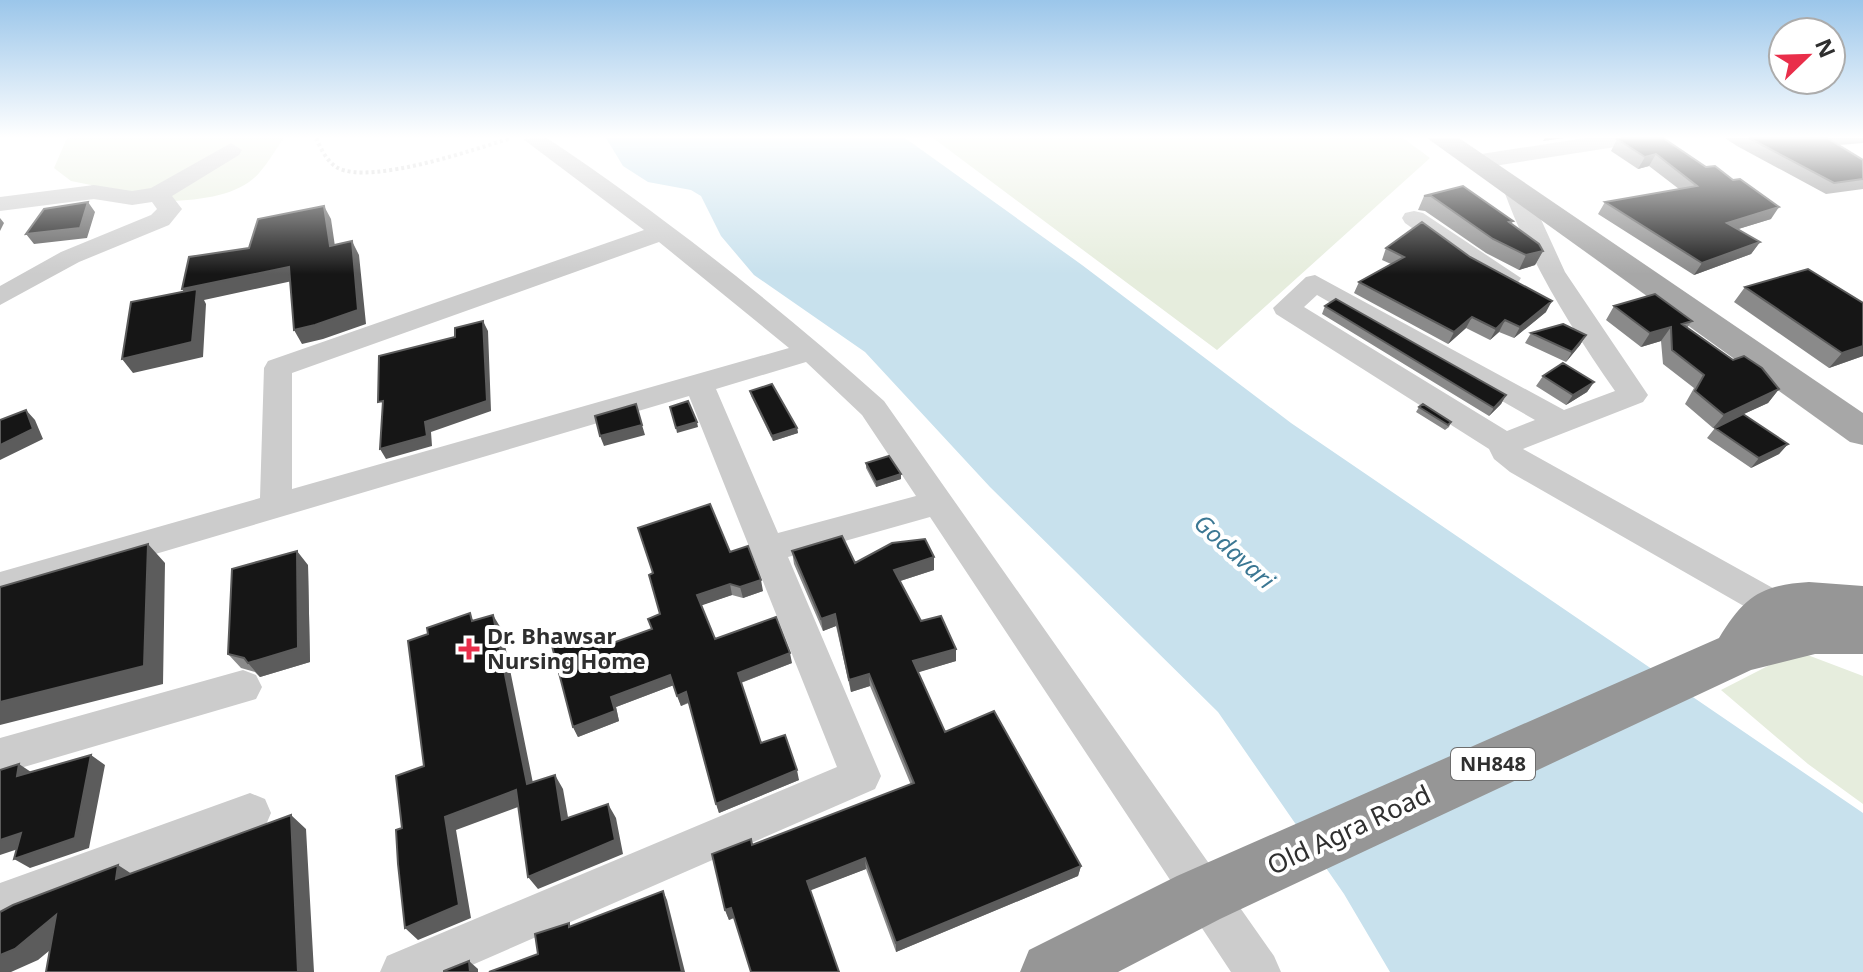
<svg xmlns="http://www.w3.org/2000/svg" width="1863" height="972" font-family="'Noto Sans',sans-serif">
<rect width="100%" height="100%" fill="#fff"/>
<path fill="#e6eddd" d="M67,138H284C274,151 263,173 249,182C213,208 134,201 90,199L91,185L71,181L54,168Z
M933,138H1403L1430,158L1217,350Z
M1797,651L1863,676V804L1808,764L1721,690Z"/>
<path fill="#c8e1ed" d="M606,138H905L1082,265L1291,423L1863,813V972H1390L1344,894L1218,712L990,487L865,352L754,275L721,236L701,196L691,190L648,182L623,166Z"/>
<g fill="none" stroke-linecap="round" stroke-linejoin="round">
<path stroke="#ccc" stroke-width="4" stroke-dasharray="3 3" stroke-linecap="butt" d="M316,138C321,149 327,162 338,168C371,185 476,149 511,138"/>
<path fill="#ccc" fill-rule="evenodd" d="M547,138C665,217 778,306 884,401L1274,956L1281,972H1231L930,517L788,557L881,776L875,789L456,972H380L387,956L837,767L689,396L0,600V572L260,498L264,368L268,361L644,230L523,139ZM659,242L789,348L292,489V373ZM806,362L862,415L916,496L778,533L716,389Z
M1585,138H1639L1628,145L1475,169L1464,162L1475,155Z
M231,143L242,150L239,155L172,196L182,209L169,225L79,262L0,305V286L61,252L151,215L157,209L152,202L132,205L94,199L0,211V197L94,185L132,191L151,188Z
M1516,184L1528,191L1565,272L1648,395L1643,402L1523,449L1789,597L1794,607L1789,617L1776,622L1763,617L1510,472L1494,459L1489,449L1276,314L1273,308L1306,277L1315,275L1564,410L1615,391C1571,328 1531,264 1504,191ZM1317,295L1535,420L1507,431L1304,307Z
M1414,211L1423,213L1521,278L1517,284C1487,291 1430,241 1405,223L1402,218L1405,213Z
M243,670L256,675L262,687L256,699L0,774V738Z
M250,793L265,799L271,813L265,827L0,927V883Z"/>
<path fill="#a7a7a7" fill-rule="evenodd" d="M1427,138H1459L1863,413V445L1850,442Z"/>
<path fill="#969696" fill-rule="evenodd" d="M1809,582L1863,586V654H1815L1751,670L1220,919L1118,972H1020L1029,950L1177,876L1719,638C1744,597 1760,585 1809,582Z"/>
</g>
<path fill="#8a8a8a" d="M1663,138L1771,219L1738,229L1760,242L1751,254L1694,275L1598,214L1605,202L1679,189L1649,166L1638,169L1611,151L1617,139Z
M1725,138H1863V143L1839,145L1863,160V189L1826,194L1737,146Z
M1463,186L1513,221L1511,224L1543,251L1535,265L1519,270L1486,253L1425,211L1418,210L1424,196Z
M1386,248L1546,312L1514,338L1499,332L1490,340L1466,328L1448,344L1354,293L1359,282L1391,264L1382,260Z
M1745,287L1863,356L1829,368L1734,302Z
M1325,306L1506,395L1501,404L1489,416L1322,314Z
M1614,306L1692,321L1687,328L1733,360L1779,389L1768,403L1713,428L1685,404L1694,388L1663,364L1661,341L1641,347L1606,320Z
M1531,333L1586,335L1580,345L1566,362L1525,343Z
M1543,376L1594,382L1587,392L1566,405L1536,386Z
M750,391L797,428L798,433L773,441L751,396Z
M1419,407L1451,422L1449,427L1445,430L1416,412Z
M1715,428L1788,444L1779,454L1751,468L1707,438Z
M866,463L901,474V479L876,487L866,468Z
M792,551L855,563L934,570L900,581L921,621L956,649V661L918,672L945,732L1081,866L1078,876L896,952L866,869L729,920L725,910L752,845L911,785L870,686L851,692L836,626L823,631L794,564Z
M730,552L763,591L743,598L732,595L701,605L715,639L792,663L741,683L761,743L799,780L719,813L689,703L681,706L674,685L616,707L619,721L578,737L573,727L600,643L601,647L652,629L660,614Z
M308,565L310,662L260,677L255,672L241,668L228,654Z"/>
<path fill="#5c5c5c" d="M1545,138H1565L1543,141Z
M1656,154L1649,166L1638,169L1645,157Z
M88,202L95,212L87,238L34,244L26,234Z
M324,206L331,219L337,260L330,246Z
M1779,207L1771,219L1719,235L1727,223Z
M0,218L4,223L0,231Z
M352,241L359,255L366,324L323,339L302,344L294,330Z
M1760,242L1751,254L1694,275L1702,263Z
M1543,251L1535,265L1519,270L1526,255Z
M289,267L297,280L204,300L206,304L203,357L133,373L122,359L191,303L182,289Z
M1552,301L1546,312L1514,338L1520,327Z
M1472,317L1466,328L1448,344L1454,332Z
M1505,320L1499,332L1490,340L1496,329Z
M483,321L488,331L491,411L431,432L432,446L386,459L380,449L425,422Z
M1671,327L1661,341L1641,347L1650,333Z
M1586,335L1580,345L1566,362L1572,352Z
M1863,346V356L1829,368L1842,353Z
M1594,382L1587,392L1566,405L1573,395Z
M1779,389L1768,403L1713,428L1724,415Z
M1506,395L1501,404L1489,416L1494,408Z
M26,410L35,420L43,439L0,460V445Z
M697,422L698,427L677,433L676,428Z
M642,425L645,435L604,446L600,436Z
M797,428L798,433L773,441L772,436Z
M1788,444L1779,454L1751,468L1759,458Z
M901,474V479L876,487V482Z
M148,544L165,563L163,684L0,725V702Z
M297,551L308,565L310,662L260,677L248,663Z
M934,557V570L894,583V570Z
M761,580L763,591L743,598L740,587Z
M730,584L732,595L700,606L697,595Z
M835,614L836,626L823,631L821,619Z
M493,615L502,630L536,798L527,784Z
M956,649V661L913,674V661Z
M790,653L792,663L740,683L738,673Z
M869,674L870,686L851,692L849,680Z
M670,675L674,685L616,707L619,721L578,737L573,727L611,697Z
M686,692L689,702L681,706L677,696Z
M91,755L105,765L89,848L30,868L14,859Z
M19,764L34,774L17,776Z
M797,770L799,780L719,813L716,804Z
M555,775L563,789L571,834L562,820Z
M516,790L526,804L456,830L471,918L418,940L405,928L445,817Z
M608,804L616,818L623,854L538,889L528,877Z
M291,815L306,829L314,972H298Z
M21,833L36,843L0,855V840Z
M865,858L866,869L809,891L807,881Z
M118,865L138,878L116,879Z
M1081,866L1078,876L896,952V943Z
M663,891L667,900L685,972H682Z
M731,908L735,917L729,920L725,910Z
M56,915L78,927L38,960L11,972H0V955Z
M469,961L478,969V972H470Z"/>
<path fill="#161616" stroke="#5c5c5c" stroke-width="2" d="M1623,138H1663L1706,167L1715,166L1733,180L1740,179L1779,207L1727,223L1760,242L1702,263L1605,202L1697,186L1656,154L1645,157L1617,139Z
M1749,138H1827L1863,160V179L1834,183Z
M1463,186L1513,221L1509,222L1539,244L1543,251L1526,255L1493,239L1431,196H1424Z
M88,202L80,228L26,234L44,209Z
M324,206L330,246L352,241L358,310L315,325L294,330L289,267L182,289L189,257L249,248L258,219Z
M1422,222L1470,257L1552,301L1520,327L1505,320L1496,329L1472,317L1454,332L1359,282L1404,257L1386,248Z
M1808,269L1863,303V346L1842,353L1745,287Z
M197,289L192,342L122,359L131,302Z
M1655,294L1692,321L1682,324L1733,360L1744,356L1762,368L1779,389L1724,415L1695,391L1704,375L1672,350L1671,327L1650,333L1614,306Z
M1336,299L1506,395L1494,408L1325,306Z
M483,321L487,401L425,422L427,436L380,449L383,401L378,402L379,356L455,337V328Z
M1563,324L1586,335L1572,352L1531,333Z
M1563,363L1594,382L1573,395L1543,376Z
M772,384L797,428L772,436L750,391Z
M688,401L697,422L676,428L670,407Z
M636,404L642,425L600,436L595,416Z
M1423,404L1451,422L1448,425L1419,407Z
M26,410L33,429L0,445V420Z
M1743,414L1788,444L1759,458L1715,428Z
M889,456L901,474L876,482L866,463Z
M710,504L730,552L748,546L761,580L740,587L730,584L697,595L715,639L776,617L790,653L738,673L761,743L785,735L797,770L716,804L686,692L677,696L670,675L611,697L615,711L573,727L552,646L595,633L599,648L652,629L648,619L660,614L649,575L653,573L638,528Z
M842,536L855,563L892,543L925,539L934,557L894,570L921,621L941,616L956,649L913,661L945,732L994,711L1081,866L896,943L865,858L807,881L839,972H751L731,908L725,910L712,854L751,839L752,845L914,783L869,674L849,680L835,614L821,619L792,551Z
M148,544L144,666L0,702V587Z
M297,551L298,648L248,663L244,658L228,654L232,569Z
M470,613L472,621L493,615L527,784L555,775L562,820L608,804L615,840L528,877L516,790L445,817L459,905L405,928L398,864L396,830L402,828L396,776L424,766L408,641L428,634L427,628Z
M91,755L75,838L14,859L21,833L0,840V770L19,764L17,776Z
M291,815L298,972H46L56,915L15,949L0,955V912L13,905L118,865L116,879Z
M663,891L682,972H489L538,954L535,934L569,923V927Z
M469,961L470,972H444V971Z"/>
<linearGradient id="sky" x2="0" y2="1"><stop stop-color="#9bc6ea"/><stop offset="0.5" stop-color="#fff"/><stop offset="1" stop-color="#fff" stop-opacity="0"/></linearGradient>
<rect width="1863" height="274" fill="url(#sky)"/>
<path fill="#e92e4a" stroke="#fff" stroke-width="3" d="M465 637h8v8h8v8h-8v8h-8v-8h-8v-8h8z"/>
<g text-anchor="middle" stroke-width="8" stroke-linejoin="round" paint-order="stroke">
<rect fill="#fff" stroke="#6d6d6d" stroke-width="2" x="1451" y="748" width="84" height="32" rx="6"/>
<g font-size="20" font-weight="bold" fill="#2f2f2f">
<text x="1493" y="771">NH848</text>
</g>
<g font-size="22" font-weight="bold" fill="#2f2f2f" stroke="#fff" text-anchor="start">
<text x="487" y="644">Dr. Bhawsar<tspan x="487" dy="25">Nursing Home</tspan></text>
</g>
<g font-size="24" font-style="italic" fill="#3b7793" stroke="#fff">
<text transform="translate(1234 552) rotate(42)" y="8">Godavari</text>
</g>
<g font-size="26" fill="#2f2f2f" stroke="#fff">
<text transform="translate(1349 830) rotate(-25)" y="9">Old Agra Road</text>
</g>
</g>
<g transform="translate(1807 56) rotate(67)"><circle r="38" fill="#ffffff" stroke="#acacac" stroke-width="2"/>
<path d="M0-6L14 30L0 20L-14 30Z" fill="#e92e4a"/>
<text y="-12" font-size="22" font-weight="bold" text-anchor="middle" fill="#2f2f2f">N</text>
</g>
</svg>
